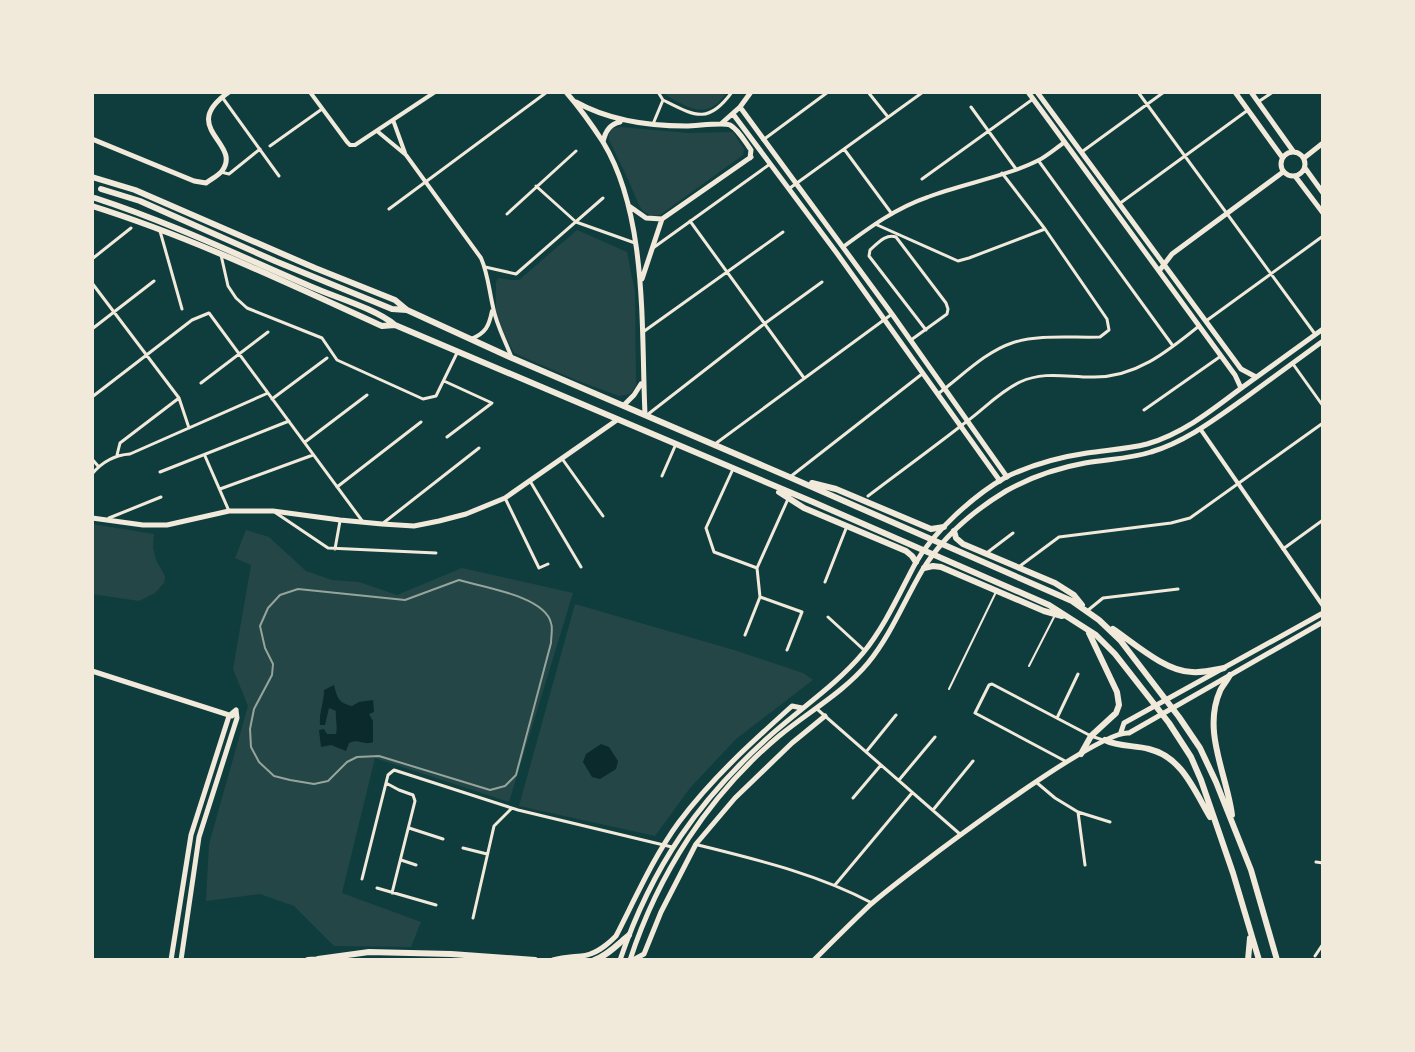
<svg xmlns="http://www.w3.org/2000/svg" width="1415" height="1052" font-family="Figtree,sans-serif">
<rect width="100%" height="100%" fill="#0f3d3e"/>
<path fill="#244646" d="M663,92H727C714,112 701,114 680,103C674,100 668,97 663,92Z
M621,127L688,133L733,132L744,149L743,155L660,215L651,216L643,211L639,205L627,177L609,140V134L613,128Z
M577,230L627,252L635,292L636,385L630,394L619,396L576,380L514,353L496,317V282L498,278L510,280H519Z
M92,524L154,534L153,548L156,560L165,576L164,583L155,593L139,601L92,594Z
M246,530L269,537L306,571L332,580L359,582L397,595L462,568L573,593L509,802L375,758L342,893L421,922L411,947L334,946L294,906L260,894L206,901L209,844L248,706L233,669L251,565L235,558Z
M575,604L734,650L803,673L813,680L736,739L690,788L655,836L519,806Z"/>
<path fill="#0a2a2b" d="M334,685C337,698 339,703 352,706L359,702L373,700L374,712L369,714L373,721V742C364,746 359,738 349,743L346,751L331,745L321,747L319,730L324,729L327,734H336C338,726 335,719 336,711L329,708L325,725H320C319,712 324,703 324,690Z
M601,744L609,747L618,761L616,769L600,779L592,777L583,762L586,754Z"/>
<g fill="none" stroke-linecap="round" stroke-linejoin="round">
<path stroke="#f1e9da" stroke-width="2" d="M1029,666L1054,617
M949,689L996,592"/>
<path stroke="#f1e9da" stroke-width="3" d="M658,92L663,100
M868,92L888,117
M1138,92L1315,334
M222,97L279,176
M1258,102L1273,92
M971,107L1016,169
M653,124L663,100C695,116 708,125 732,92
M763,140L828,92
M270,146L322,109
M844,149L892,214
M1083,151L1164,92
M1038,160L1173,346
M221,172L229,174L260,149
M922,179L1033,99
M536,186L576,222L635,243
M790,188L923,92
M1119,204L1248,110
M389,209L547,92
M507,214L576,151
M690,221L804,378
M875,224L958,261L969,258L1045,229
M160,231L182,309
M653,248L770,164
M221,255L228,286L236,298L247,308L322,338L337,360L423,399L436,396L457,353
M92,259L131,228
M485,267L516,274L603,198
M92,283L179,398L189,428
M1206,321L1323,236
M92,329L154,281
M643,332L783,232
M911,340L947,314L948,309L946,303L896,237C886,233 877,244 870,250L869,256L926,330
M1293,364L1323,406
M444,381L492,403L447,437
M201,383L268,332
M939,393C962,376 985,352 1012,343C1037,334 1073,338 1100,337L1109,330L1107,319L1045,229L1002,173
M92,397L192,320L209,313L363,522
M272,399L327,358
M1144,410L1221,356
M647,415L764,324L822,282
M305,442L367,395
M715,444L892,314
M117,455L120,443L179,398
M205,456L229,511
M92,459L98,466
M563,460L603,516
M733,469L706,528L714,552L757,568
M160,472L289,421
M92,474C102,462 115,455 130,454L268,393
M662,476L676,444
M790,477L922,374
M530,481L581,567
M337,487L421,422
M220,489L313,455
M868,496C901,471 934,447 966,422C984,409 999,392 1020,382C1044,371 1066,377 1092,377C1135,378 1167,352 1199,326
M505,498L539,568L548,564
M276,513L328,548L436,553
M109,518L161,497
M382,524L479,448
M335,549L340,521
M1283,549L1323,520
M988,552L1013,533
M1020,566L1059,537L1171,523L1190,518L1323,423
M825,582L847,526
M760,597L802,612L787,650
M1087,611L1103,598L1178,589
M828,617L864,650
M745,635L760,597L757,568L788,499
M817,709L961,835
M1057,718L1078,674
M866,752L896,715
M1067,762L975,713L989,685L992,684L1091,736L1103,740
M899,780L935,737
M1036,782L1055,798L1078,812
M386,783L399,790L413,795L415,801L392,893
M853,798L881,765
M933,810L973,761
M409,828L443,839
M698,845C758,860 818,874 872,903
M463,848L487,854
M401,860L416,865
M1316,862L1323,863
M1085,865L1078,812L1110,822
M362,879L388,775L394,770L518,810L672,847
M835,885L912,793
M377,888L436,905
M473,918L494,826L512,808
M1315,956L1323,944"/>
<path stroke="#f1e9da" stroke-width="4" d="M310,92L347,142L350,145H355L435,92
M393,120L405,153
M377,131L406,155L481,258C488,274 489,290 493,307C496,324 505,340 511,356
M843,247C870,227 896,208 928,197C962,184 1008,176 1039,160C1048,155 1056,148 1065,142
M471,339C486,333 489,326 492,311
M1201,430L1323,606"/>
<path stroke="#f1e9da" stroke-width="5" d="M566,92C579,107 592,125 603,142C648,216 641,330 645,414
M1028,92L1235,375L1241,388
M1037,92L1241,369L1256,377
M576,102C610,121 648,126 686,126C697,126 723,122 730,125C739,130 745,142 751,150L750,158
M740,107L892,314L1007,477
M733,114L836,252L1000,481
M722,123L740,107L751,92
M92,139L194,181L206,183C211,179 218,176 222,171C243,143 177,128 229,92
M603,142C605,132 609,124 620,122
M1304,158L1323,143
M629,206L646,218L662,219L751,157
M1159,271L1172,254L1283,172
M642,279L662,219
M624,405L634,395L641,384
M92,518L143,525H167L229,511H273L340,520L382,524L414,526L439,521L466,514L505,498L617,420
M92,671L232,716
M171,960L191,835L229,716L236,710
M181,960L199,837L237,718L236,710"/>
<path stroke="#f1e9da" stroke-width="5" d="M1235,92L1282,157
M1251,92L1293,151
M1281 164a12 12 0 1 1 24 0a12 12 0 1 1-24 0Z
M1305,168L1323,193
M1295,176L1323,213
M1121,732L1124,723L1323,613
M553,960C563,957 571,957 581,956C595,955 606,946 616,936C636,897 654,856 679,822C712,778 752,742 792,706L802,708
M620,960C652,866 699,799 773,733C804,706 837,684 863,653C885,626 899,594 915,564C933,532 974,495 1006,477C1031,465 1060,457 1087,453C1107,450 1127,449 1147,444C1182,434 1211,411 1240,389C1268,369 1295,349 1323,329
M630,960C658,874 709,795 779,736C808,712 843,693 868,663C891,635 904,601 923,569C943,537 973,511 1006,491C1031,477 1057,468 1085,463C1107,459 1130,459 1151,452C1187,441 1215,419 1245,398C1271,379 1297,360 1323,341
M633,960L644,954L661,912L696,844L735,798L792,743L825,716
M814,960C833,941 852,922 871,904C903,876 1097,729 1129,733L1323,622"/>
<path stroke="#f1e9da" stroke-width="6" d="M92,177L135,190L315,268L395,300L407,310
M101,189L140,201L275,261L392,309L407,310L512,358L787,476L1072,601L1099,620L1120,640L1179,717L1200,748L1216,782L1251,870L1277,960
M95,198C169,222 240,256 312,287C337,298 374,308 395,325L813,502L1049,605L1096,635L1115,654L1169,723L1191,757L1201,780L1233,873L1259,960
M92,206C191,237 287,283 382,326L395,325
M812,483L836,489L931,529L944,527
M779,492L804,508L906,551L912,556L916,562
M954,531L956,538L963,544L1055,583L1074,595L1082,605
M924,568L933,566L941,567L1044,611L1062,616
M1113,629C1134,643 1166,672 1192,672C1203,673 1214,670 1224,668
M1230,675C1227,681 1222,686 1220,691C1202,731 1227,775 1232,815
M1105,740C1118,747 1135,745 1149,749C1182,757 1194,790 1210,817
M1081,754L1091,736L1116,713L1119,705L1117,692L1089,633
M318,959L369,952L451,954L535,960
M308,960L321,959
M594,960C607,956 618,944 629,935
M1248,960L1250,938"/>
<path stroke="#97a49c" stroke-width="2" d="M459,580C482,587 545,596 551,623C553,628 551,637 551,643L516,775L505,786L490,790L379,756L357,757L347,762L328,781L314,784L290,780L274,776L259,762L251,747L250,729L254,709L272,675L273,664L265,648L260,626L268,608L280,595L298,589L405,600Z"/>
</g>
<rect width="1415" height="1052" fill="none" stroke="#f1e9da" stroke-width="188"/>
</svg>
